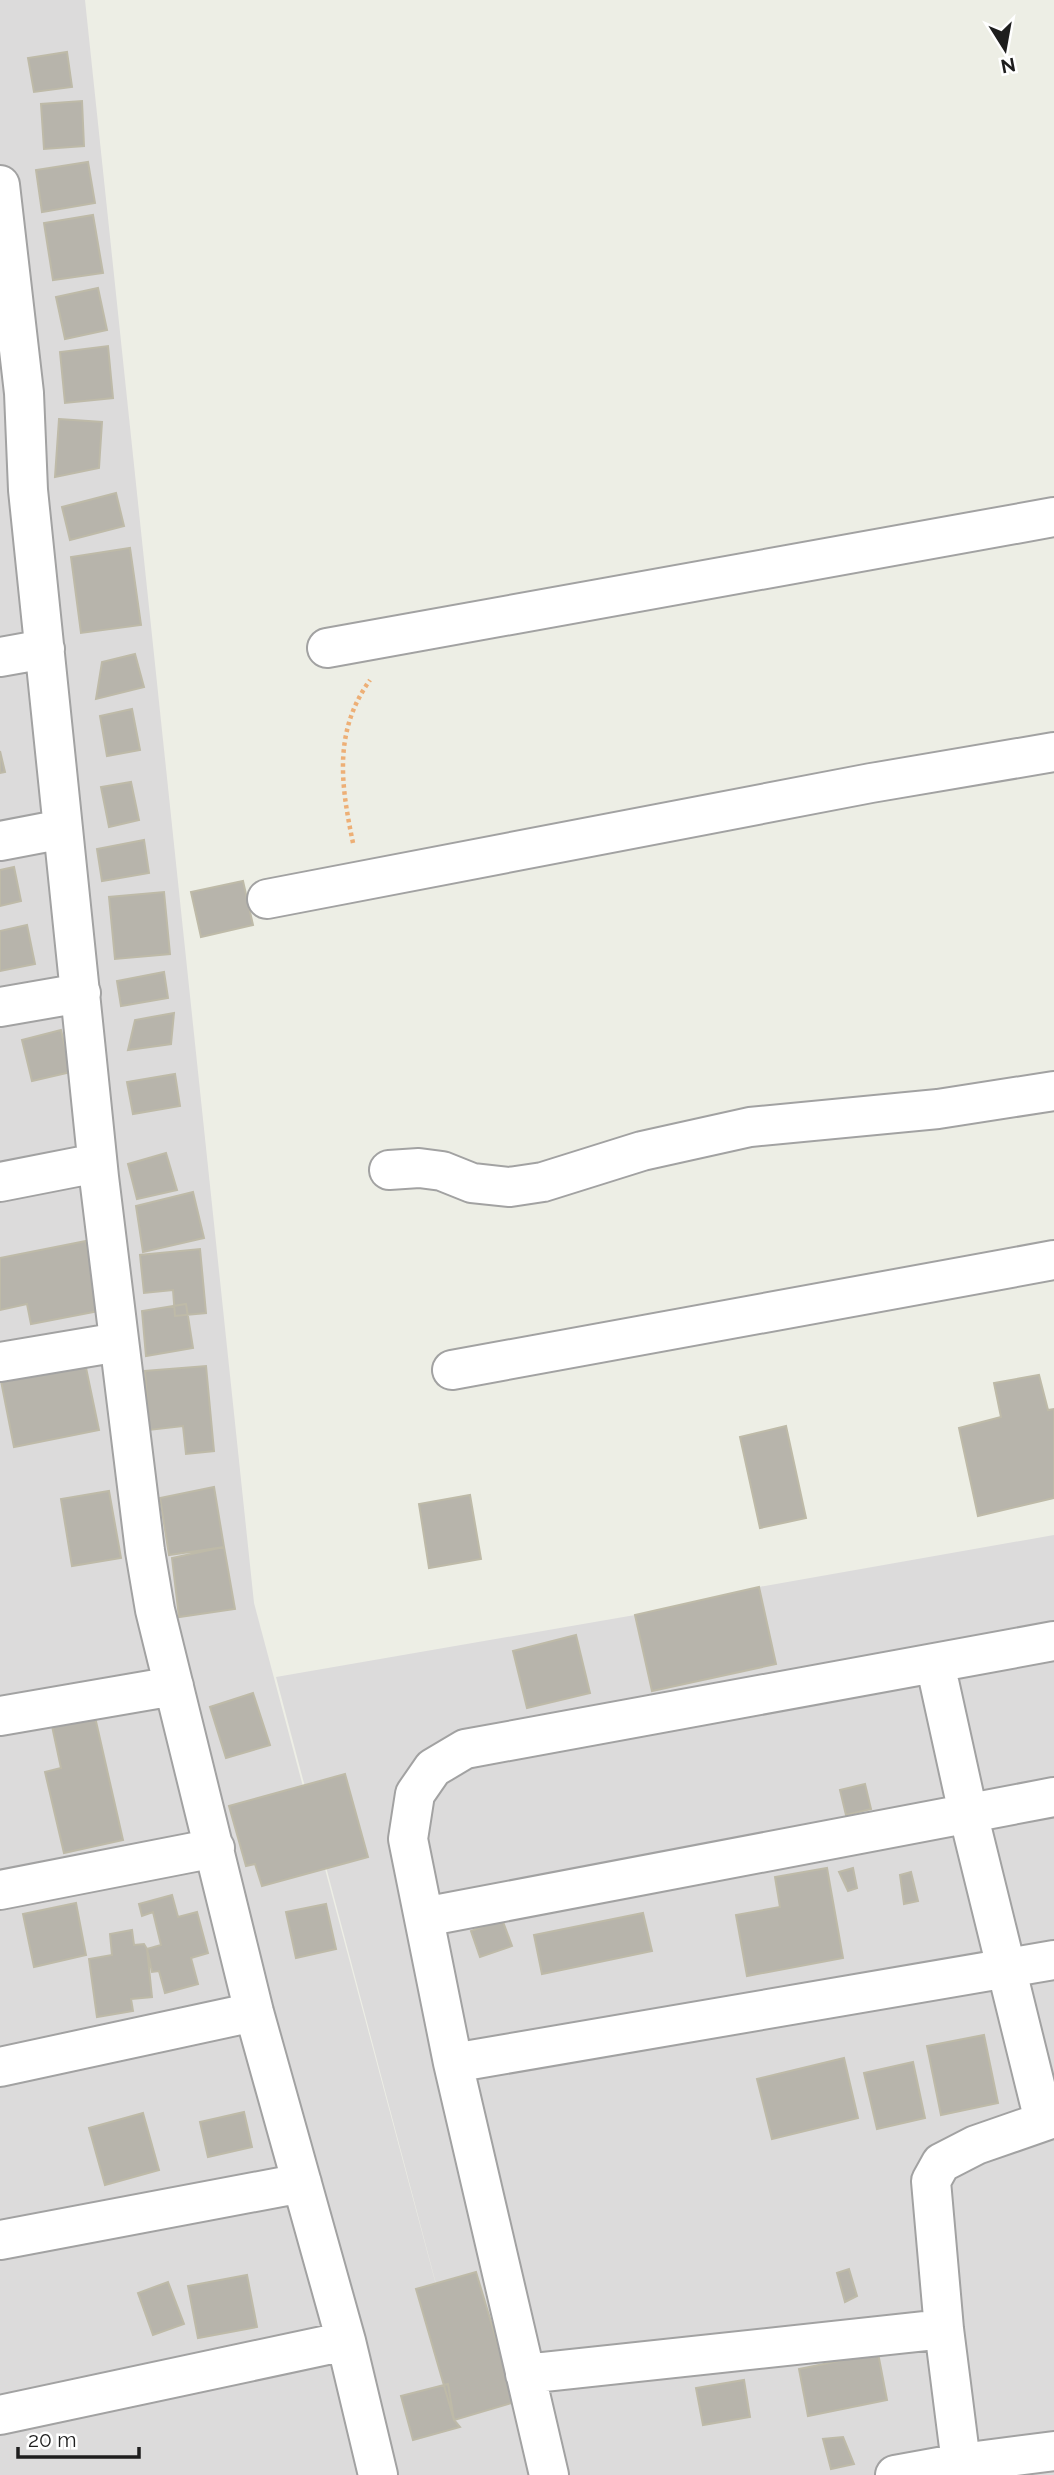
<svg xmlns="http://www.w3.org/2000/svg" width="1054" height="2475" font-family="Raleway,sans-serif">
<rect width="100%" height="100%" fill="#edeee5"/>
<path fill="#dcdbdb" d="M0,0H85L254,1603L455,2356L276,1677L635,1615L759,1587L1054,1535V2475H0Z"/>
<path fill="#b7b4ab" stroke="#bebaa8" stroke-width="2" d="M67,52L72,87L34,92L28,58Z
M82,101L84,146L44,149L41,104Z
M88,162L95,203L42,212L36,170Z
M93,215L103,273L53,280L44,223Z
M98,288L107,330L65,339L56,297Z
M108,346L113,398L65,403L60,352Z
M59,419L102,422L99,468L55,477Z
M116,493L124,526L70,540L62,507Z
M130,548L141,625L81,633L71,557Z
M135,654L144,687L96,699L102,662Z
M132,709L140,750L107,756L100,716Z
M0,751L5,772L0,773Z
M131,782L139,820L109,827L101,787Z
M144,840L149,873L102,881L97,849Z
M14,867L21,901L0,906V870Z
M243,881L253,925L201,937L191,892Z
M164,892L170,954L115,959L109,897Z
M27,925L35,964L0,971V931Z
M164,972L168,998L121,1006L117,981Z
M174,1013L171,1044L128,1050L135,1020Z
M61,1030L71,1072L32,1081L22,1040Z
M175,1074L180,1106L133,1114L127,1082Z
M166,1153L177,1190L137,1199L128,1164Z
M193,1192L204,1238L143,1252L136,1206Z
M86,1241L99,1311L31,1324L27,1304L0,1310V1258Z
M200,1249L206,1313L175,1316L173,1290L144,1293L140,1255Z
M186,1304L193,1348L146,1356L142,1311Z
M85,1363L99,1430L14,1447L1,1381Z
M206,1366L214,1451L186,1454L183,1426L149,1430L145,1371Z
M1039,1375L1048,1410L1054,1409V1498L978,1516L959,1428L1001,1417L994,1383Z
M786,1426L806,1518L760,1528L740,1437Z
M214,1487L224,1547L169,1555L160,1498Z
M109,1491L121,1558L72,1566L61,1499Z
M470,1495L481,1559L429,1568L419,1504Z
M224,1547L235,1609L179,1617L172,1558Z
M759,1587L776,1664L652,1691L635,1615Z
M576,1635L590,1693L527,1708L513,1651Z
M253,1693L270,1745L226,1758L210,1707Z
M95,1717L123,1840L64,1853L45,1772L61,1768L52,1726Z
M345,1774L368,1857L262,1886L255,1864L246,1866L229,1806Z
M865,1784L871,1809L846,1815L840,1790Z
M827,1868L843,1958L747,1976L736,1915L780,1907L775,1877Z
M853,1868L857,1888L848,1891L839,1872Z
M911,1872L918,1901L904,1904L900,1875Z
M172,1895L178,1917L197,1912L208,1953L191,1958L198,1984L165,1993L159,1971L152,1972L147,1949L161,1945L153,1912L142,1916L139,1904Z
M76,1903L86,1955L34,1967L23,1914Z
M326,1904L336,1949L296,1958L286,1912Z
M643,1913L652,1951L542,1974L534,1935Z
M502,1919L512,1946L480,1957L471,1931Z
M132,1930L134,1945L144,1944L147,1949L152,1997L131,1999L133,2011L97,2017L89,1959L112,1955L110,1934Z
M984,2035L998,2103L941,2115L927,2046Z
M844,2058L858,2118L772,2139L757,2079Z
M913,2062L925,2118L877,2129L864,2073Z
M244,2112L252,2147L208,2157L200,2122Z
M143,2113L159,2170L105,2185L89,2128Z
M849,2269L857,2296L845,2302L837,2273Z
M476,2272L515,2402L454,2420L416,2289Z
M247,2275L257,2327L198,2338L188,2286Z
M168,2282L184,2324L153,2335L138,2293Z
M878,2353L887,2400L808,2416L799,2369Z
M744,2380L750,2417L703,2425L696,2388Z
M448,2384L454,2420L460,2427L413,2440L401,2396Z
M843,2437L854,2464L831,2469L823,2439Z"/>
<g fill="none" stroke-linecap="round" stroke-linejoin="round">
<g stroke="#a2a2a2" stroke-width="42">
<path id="minor" d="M0,185L24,393L28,490L99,1177L145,1551L155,1610L254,2012L346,2341L378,2475
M327,648L1054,517
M0,657L45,649
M0,841L63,829
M267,899L871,783L1054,752
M0,1007L81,993
M389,1170L419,1168L442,1171L472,1183L510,1187L543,1182L642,1151L750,1127L938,1109L1054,1091
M0,1182L97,1163
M0,1362L119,1342
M452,1370L1054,1260
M935,1663L968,1813L1044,2121
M0,1716L174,1686
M0,1890L215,1848
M424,1917L1054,1797
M453,2063L1054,1960
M0,2067L254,2012
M0,2240L302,2183
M525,2374L944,2329
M0,2415L346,2341
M961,2463L944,2329L931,2181L941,2163L976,2145L1054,2118
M549,2475L453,2063L408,1839L415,1794L433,1768L465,1749L1054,1641
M895,2475L961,2463L1054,2451"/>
</g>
<path stroke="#edaf76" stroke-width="4.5" stroke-dasharray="3.5 3.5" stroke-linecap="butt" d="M353,843C341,785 333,732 370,680"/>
<use href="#minor" stroke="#fff" stroke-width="38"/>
</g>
<g transform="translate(1005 49) rotate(169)" stroke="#ffffff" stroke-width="5" paint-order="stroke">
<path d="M0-5L12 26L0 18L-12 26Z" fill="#1e1e1e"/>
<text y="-10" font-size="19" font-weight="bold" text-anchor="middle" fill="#1e1e1e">N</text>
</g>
<path d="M18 2447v10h121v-10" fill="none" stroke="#1e1e1e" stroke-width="3.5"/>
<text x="28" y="2447" font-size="21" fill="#1e1e1e" stroke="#ffffff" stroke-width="5" paint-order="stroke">20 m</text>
</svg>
